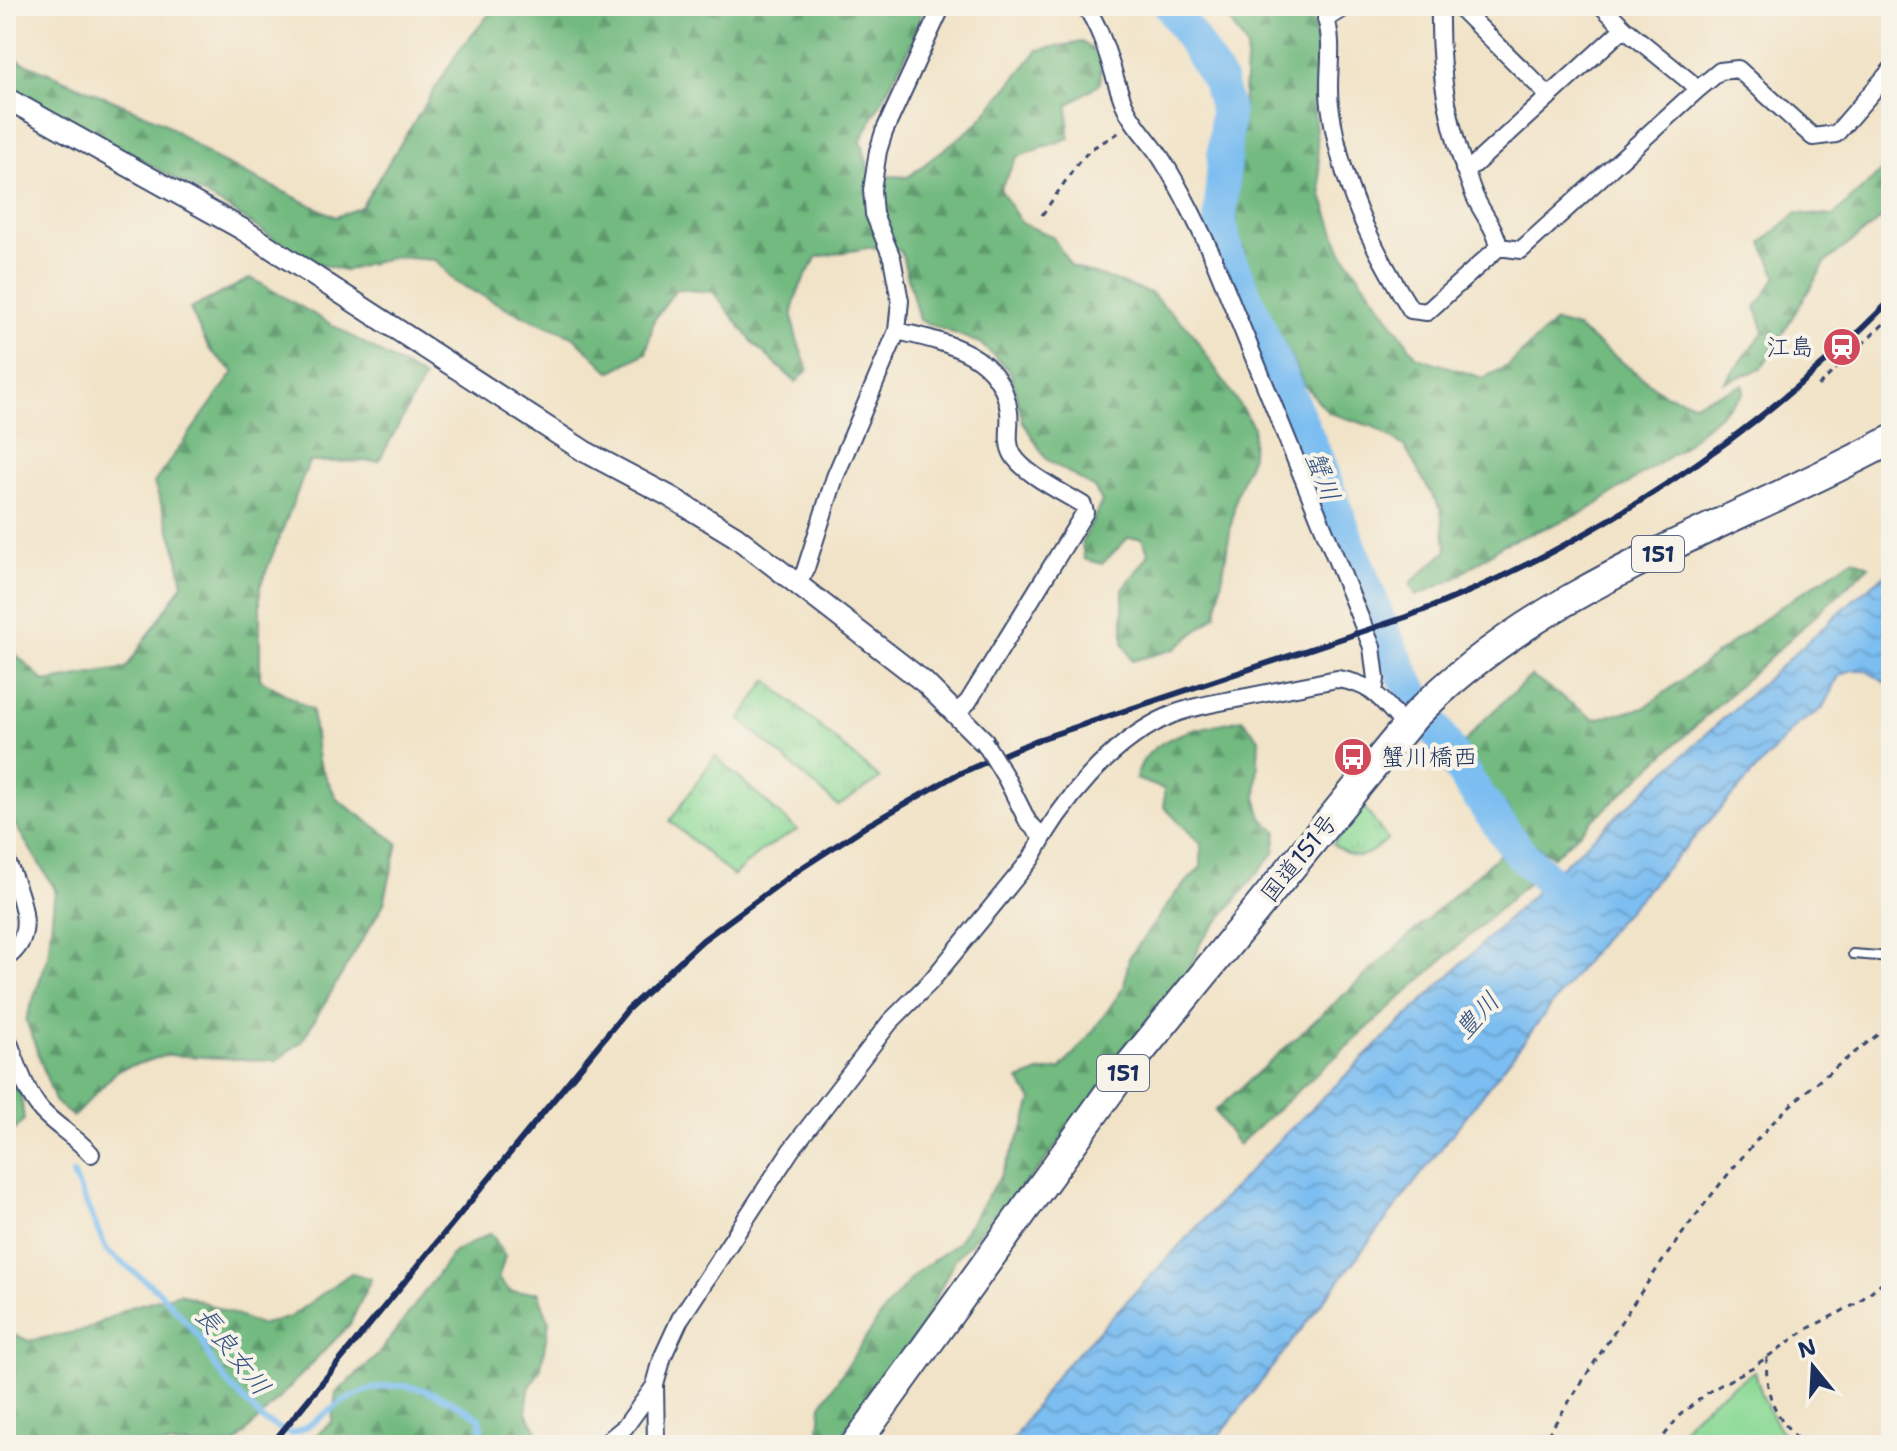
<svg xmlns="http://www.w3.org/2000/svg" width="1897" height="1451" font-family="'Shantell Sans','Klee One',sans-serif">
<defs>
<pattern id="grass-tufts" width="24" height="20" patternUnits="userSpaceOnUse" patternTransform="scale(2)"><rect width="24" height="20" fill="#8dda97"/><path d="M3 7l-1-3M5 7V3M7 7l1-3M15 17l-1-3M17 17v-4M19 17l1-3" fill="none" stroke="#79bb85"/></pattern>
<pattern id="forest-firs" width="22" height="20" patternUnits="userSpaceOnUse" patternTransform="scale(2)"><rect width="22" height="20" fill="#72ba80"/><path d="M5 1l3.5 6h-7zM16 11l3.5 6h-7z" fill="#5d986c"/></pattern>
<pattern id="water-waves" width="16" height="10" patternUnits="userSpaceOnUse" patternTransform="scale(2)"><rect width="16" height="10" fill="#7bbef1"/><path d="M0 5q4-4 8 0t8 0" fill="none" stroke="#649bc6"/></pattern>
</defs>
<rect width="100%" height="100%" fill="#f7f3e8"/>
<filter id="ink" filterUnits="userSpaceOnUse"><feTurbulence type="fractalNoise" baseFrequency=".0125" numOctaves="2"/><feDisplacementMap in="SourceGraphic" scale="16" xChannelSelector="R" yChannelSelector="G"/><feConvolveMatrix kernelMatrix="1 2 1 2 8 2 1 2 1" color-interpolation-filters="sRGB"/></filter>
<filter id="wash" filterUnits="userSpaceOnUse"><feTurbulence type="fractalNoise" baseFrequency=".006" numOctaves="4" result="noise"/><feDisplacementMap in="SourceGraphic" scale="32" xChannelSelector="R" yChannelSelector="G"/><feGaussianBlur stdDeviation="1.8" result="paint"/><feColorMatrix in="noise" values="0 0 0 0 0 0 0 0 0 0 0 0 0 0 0 0 0 1.4 0 .05"/><feComposite in="paint" operator="in"/></filter>
<g filter="url(#wash)">
<rect width="100%" height="100%" fill="#f1e3c7"/>
<path fill="url(#grass-tufts)" stroke="#54847a" stroke-width="2" d="M767,680L880,779L838,806L740,719Z
M715,756L797,830L761,851L733,876L670,821Z
M1364,807L1388,840C1364,857 1357,864 1333,844Z"/>
<path fill="url(#forest-firs)" stroke="#46746f" stroke-width="2" d="M496,6H924L910,47L861,140L870,175L908,177L978,123L1038,50L1082,42L1102,57L1100,83L1068,105L1069,138L1017,157L1000,189L1021,223L1052,236L1071,266L1150,293L1190,330L1253,426L1252,455L1236,496L1216,615L1175,649L1132,661L1123,642V589L1149,554L1142,538H1128L1102,564L1084,559L1082,543L1102,501L1094,488L1046,459L1023,422L1010,371L980,343L919,320L901,251L873,247L817,257C786,307 787,316 808,370L796,382L755,345L713,292L676,289L654,320L646,353L610,372L573,336L519,314L455,282L436,260L393,257L344,271L307,261L231,210L6,85V55L161,121L215,159L336,217L361,207L458,52Z
M1220,6H1304L1314,24L1317,60L1314,111L1322,196L1341,250L1417,357L1483,378L1508,366L1555,322L1577,328L1664,394L1694,403L1743,385L1744,393L1679,450L1585,512L1504,544L1456,578L1416,596L1410,583L1447,551L1441,510L1404,446L1374,427L1329,413L1304,385L1237,246V202L1247,47Z
M1891,162V211L1826,262L1761,369L1725,382L1764,331L1756,308L1777,276L1762,243L1796,213L1833,216Z
M251,278L424,378L379,461L309,462L260,587V679L312,710L318,761L337,799L398,843L384,903L302,1041L276,1061L167,1055L118,1070L73,1117L55,1101L26,1020L48,957L55,889L6,810V645L45,682L126,668L183,584L176,549L154,483L234,372L209,349L190,309Z
M1853,559L1869,566L1553,857L1525,838L1462,746L1482,722L1531,676L1594,719L1644,708L1777,609Z
M1242,719L1259,739L1256,798L1262,818L1277,832L1274,853L1201,942L1192,966L1041,1166L955,1259L919,1332L859,1409L836,1445H818L821,1405L885,1309L916,1273L957,1243L1000,1177L1025,1124L1032,1100L1019,1080L1039,1072L1061,1069L1093,1031L1124,987L1129,958L1176,893L1201,867V844L1164,807V789L1136,779C1144,733 1205,728 1242,719Z
M1501,853L1529,882L1238,1145L1215,1111Z
M6,1046L19,1077L24,1120L6,1140Z
M491,1233L505,1256L498,1279L511,1292H538L549,1321L541,1368L529,1389L526,1412L541,1438L540,1445H424L403,1438L387,1445H304L332,1422L336,1393L377,1356L454,1252Z
M351,1273L371,1279L350,1324L234,1445H6V1331L29,1341L85,1330L131,1307L180,1293L260,1325L290,1317Z"/>
<path fill="#8dda97" stroke="#54847a" stroke-width="2" d="M1755,1371C1762,1401 1773,1422 1792,1445H1668C1693,1412 1720,1393 1755,1371Z"/>
<path fill="url(#water-waves)" stroke="#4b76a8" stroke-width="2" d="M1891,570V686L1865,670H1852L1839,676L1822,709L1797,725L1609,931L1212,1445H1009L1056,1376L1278,1141L1571,858L1853,600Z"/>
<g fill="none" stroke-linecap="round" stroke-linejoin="round">
<path stroke="#7bbef1" stroke-width="6" d="M73,1174L107,1251L161,1293L201,1339L213,1364L233,1389L264,1421L291,1434C310,1427 323,1415 339,1404C391,1371 433,1387 479,1418L485,1445"/>
<path stroke="#7bbef1" stroke-width="34" d="M1171,6L1219,81L1227,111L1220,224L1228,257L1310,443L1385,637L1411,690L1470,784L1518,851L1576,907"/>
</g>
</g>
<g filter="url(#ink)">
<g fill="none" stroke-linecap="round" stroke-linejoin="round">
<g stroke="#3b4a6e" stroke-width="12">
<path id="service" d="M1853,954L1891,957"/>
</g>
<g stroke="#3b4a6e" stroke-width="20">
<path id="minor" d="M1085,6C1106,36 1111,71 1124,104C1133,126 1151,141 1163,161C1182,191 1197,223 1212,255L1372,647L1376,679L1374,692
M1347,6L1326,19C1335,47 1326,76 1330,105C1341,185 1369,242 1411,310L1427,312L1499,247C1495,225 1480,212 1473,192C1449,130 1439,78 1440,12L1443,6
M1458,6L1549,96
M1602,6L1624,28L1689,81L1697,90L1720,71L1738,69L1813,137L1836,134L1891,70
M1464,169L1475,164L1624,28
M1499,247L1521,250L1697,90
M897,331C945,342 1002,353 1009,412C1011,427 1005,441 1013,455C1024,474 1064,493 1083,505L1085,512L968,702L957,712
M798,583L805,571L835,477L897,331L900,301L892,258L874,214L872,190L878,151L884,132L942,6
M1006,778L1028,822L1043,837
M6,859C17,889 42,934 6,958
M6,1035C16,1059 24,1091 42,1111C57,1127 76,1137 91,1154
M603,1445L625,1427L654,1387
M656,1445L655,1385L663,1356L680,1319L791,1150L890,1022L931,981L1031,859C1059,805 1111,741 1169,716C1192,706 1217,703 1241,698C1273,692 1305,685 1337,679C1375,684 1382,701 1406,727"/>
</g>
<g stroke="#3b4a6e" stroke-width="24">
<path id="tertiary" d="M6,98L242,229L584,451L669,496L735,536L924,682L984,742"/>
</g>
<g stroke="#3b4a6e" stroke-width="32">
<path id="trunk" d="M855,1445L1123,1073L1414,717C1544,583 1730,527 1891,440"/>
</g>
<path stroke="#3b4a6e" stroke-width="3" stroke-dasharray="6 6" stroke-linecap="butt" d="M1042,215L1078,163L1091,149L1120,132
M1818,386L1891,317
M1767,1357C1764,1397 1776,1417 1803,1445
M1541,1445C1611,1337 1679,1227 1765,1131C1800,1092 1850,1057 1891,1024
M1657,1445L1680,1415L1710,1391L1753,1367L1807,1329L1856,1304L1891,1275"/>
<use href="#service" stroke="#fff" stroke-width="8"/>
<use href="#minor" stroke="#fff" stroke-width="16"/>
<use href="#tertiary" stroke="#fff" stroke-width="20"/>
<use href="#trunk" stroke="#fff" stroke-width="28"/>
<path stroke="#1b2f5e" stroke-width="6" d="M271,1445L628,1009L703,940L797,871L868,825L956,775L1037,740L1406,617C1588,549 1754,438 1891,300"/>
<g stroke="#3b4a6e" stroke-width="20" stroke-linecap="butt">
<path id="minor-bridge" d="M984,742L1006,778"/>
</g>
<use href="#minor-bridge" stroke="#fff" stroke-width="16"/>
</g>
</g>
<defs>
<g id="station-disc" transform="scale(2)"><circle r="9.5" fill="#d1495b" stroke="#f7f3e8"/><path d="M-3-6H3Q5-6 5-4V2Q5 4 3 4L4.5 6H3L1.5 4h-3L-3 6H-4.5L-3 4Q-5 4-5 2V-4Q-5-6-3-6ZM-3.5-4v3h7v-3ZM-3.5 1v1.5H-2V1ZM2 1v1.5H3.5V1Z" fill="#fff"/></g>
<g id="bus-disc" transform="scale(2)"><circle r="9.5" fill="#d1495b" stroke="#f7f3e8"/><path d="M-5-6H5V4H4V6H2V4H-2V6H-4V4H-5ZM-3.5-4V0h7V-4ZM-3.5 1.2v1.5H-2V1.2ZM2 1.2v1.5H3.5V1.2Z" fill="#fff"/></g>
</defs>
<g fill-rule="evenodd">
<use href="#station-disc" x="1842" y="347"/>
<use href="#bus-disc" x="1353" y="757"/>
</g>
<g text-anchor="middle" stroke-width="8" stroke-linejoin="round" paint-order="stroke">
<g fill="#f7f3e8" stroke="#5d6a87" stroke-width="2">
<rect x="1632" y="536" width="52" height="36" rx="6"/>
<rect x="1097" y="1055" width="52" height="36" rx="6"/>
</g>
<g font-size="22" font-weight="bold" fill="#1b2f5e">
<text x="1658" y="562">151</text>
<text x="1123" y="1081">151</text>
</g>
<g font-size="24" fill="#1b2f5e" stroke="#f7f3e8" text-anchor="end">
<text x="1814" y="355">江島</text>
<text x="1381" y="765" text-anchor="start">蟹川橋西</text>
</g>
<g font-size="24" fill="#1b2f5e" stroke="#f7f3e8">
<text transform="translate(1299 858) rotate(-51)" y="8">国道151号</text>
</g>
<g font-size="26" font-style="italic" fill="#335383" stroke="#f7f3e8">
<text transform="translate(1323 476) rotate(69)" y="9">蟹川</text>
<text transform="translate(1477 1015) rotate(-47)" y="9">豊川</text>
<text transform="translate(233 1351) rotate(52)" y="9">長良女川</text>
</g>
</g>
<rect width="1897" height="1451" fill="none" stroke="#f7f3e8" stroke-width="32"/>
<g transform="translate(1813 1367) rotate(342)" stroke="#f7f3e8" stroke-width="6" paint-order="stroke">
<path d="M0-6L14 30L0 20L-14 30Z" fill="#1b2f5e"/>
<text y="-12" font-size="22" font-weight="bold" text-anchor="middle" fill="#1b2f5e">N</text>
</g>
</svg>
